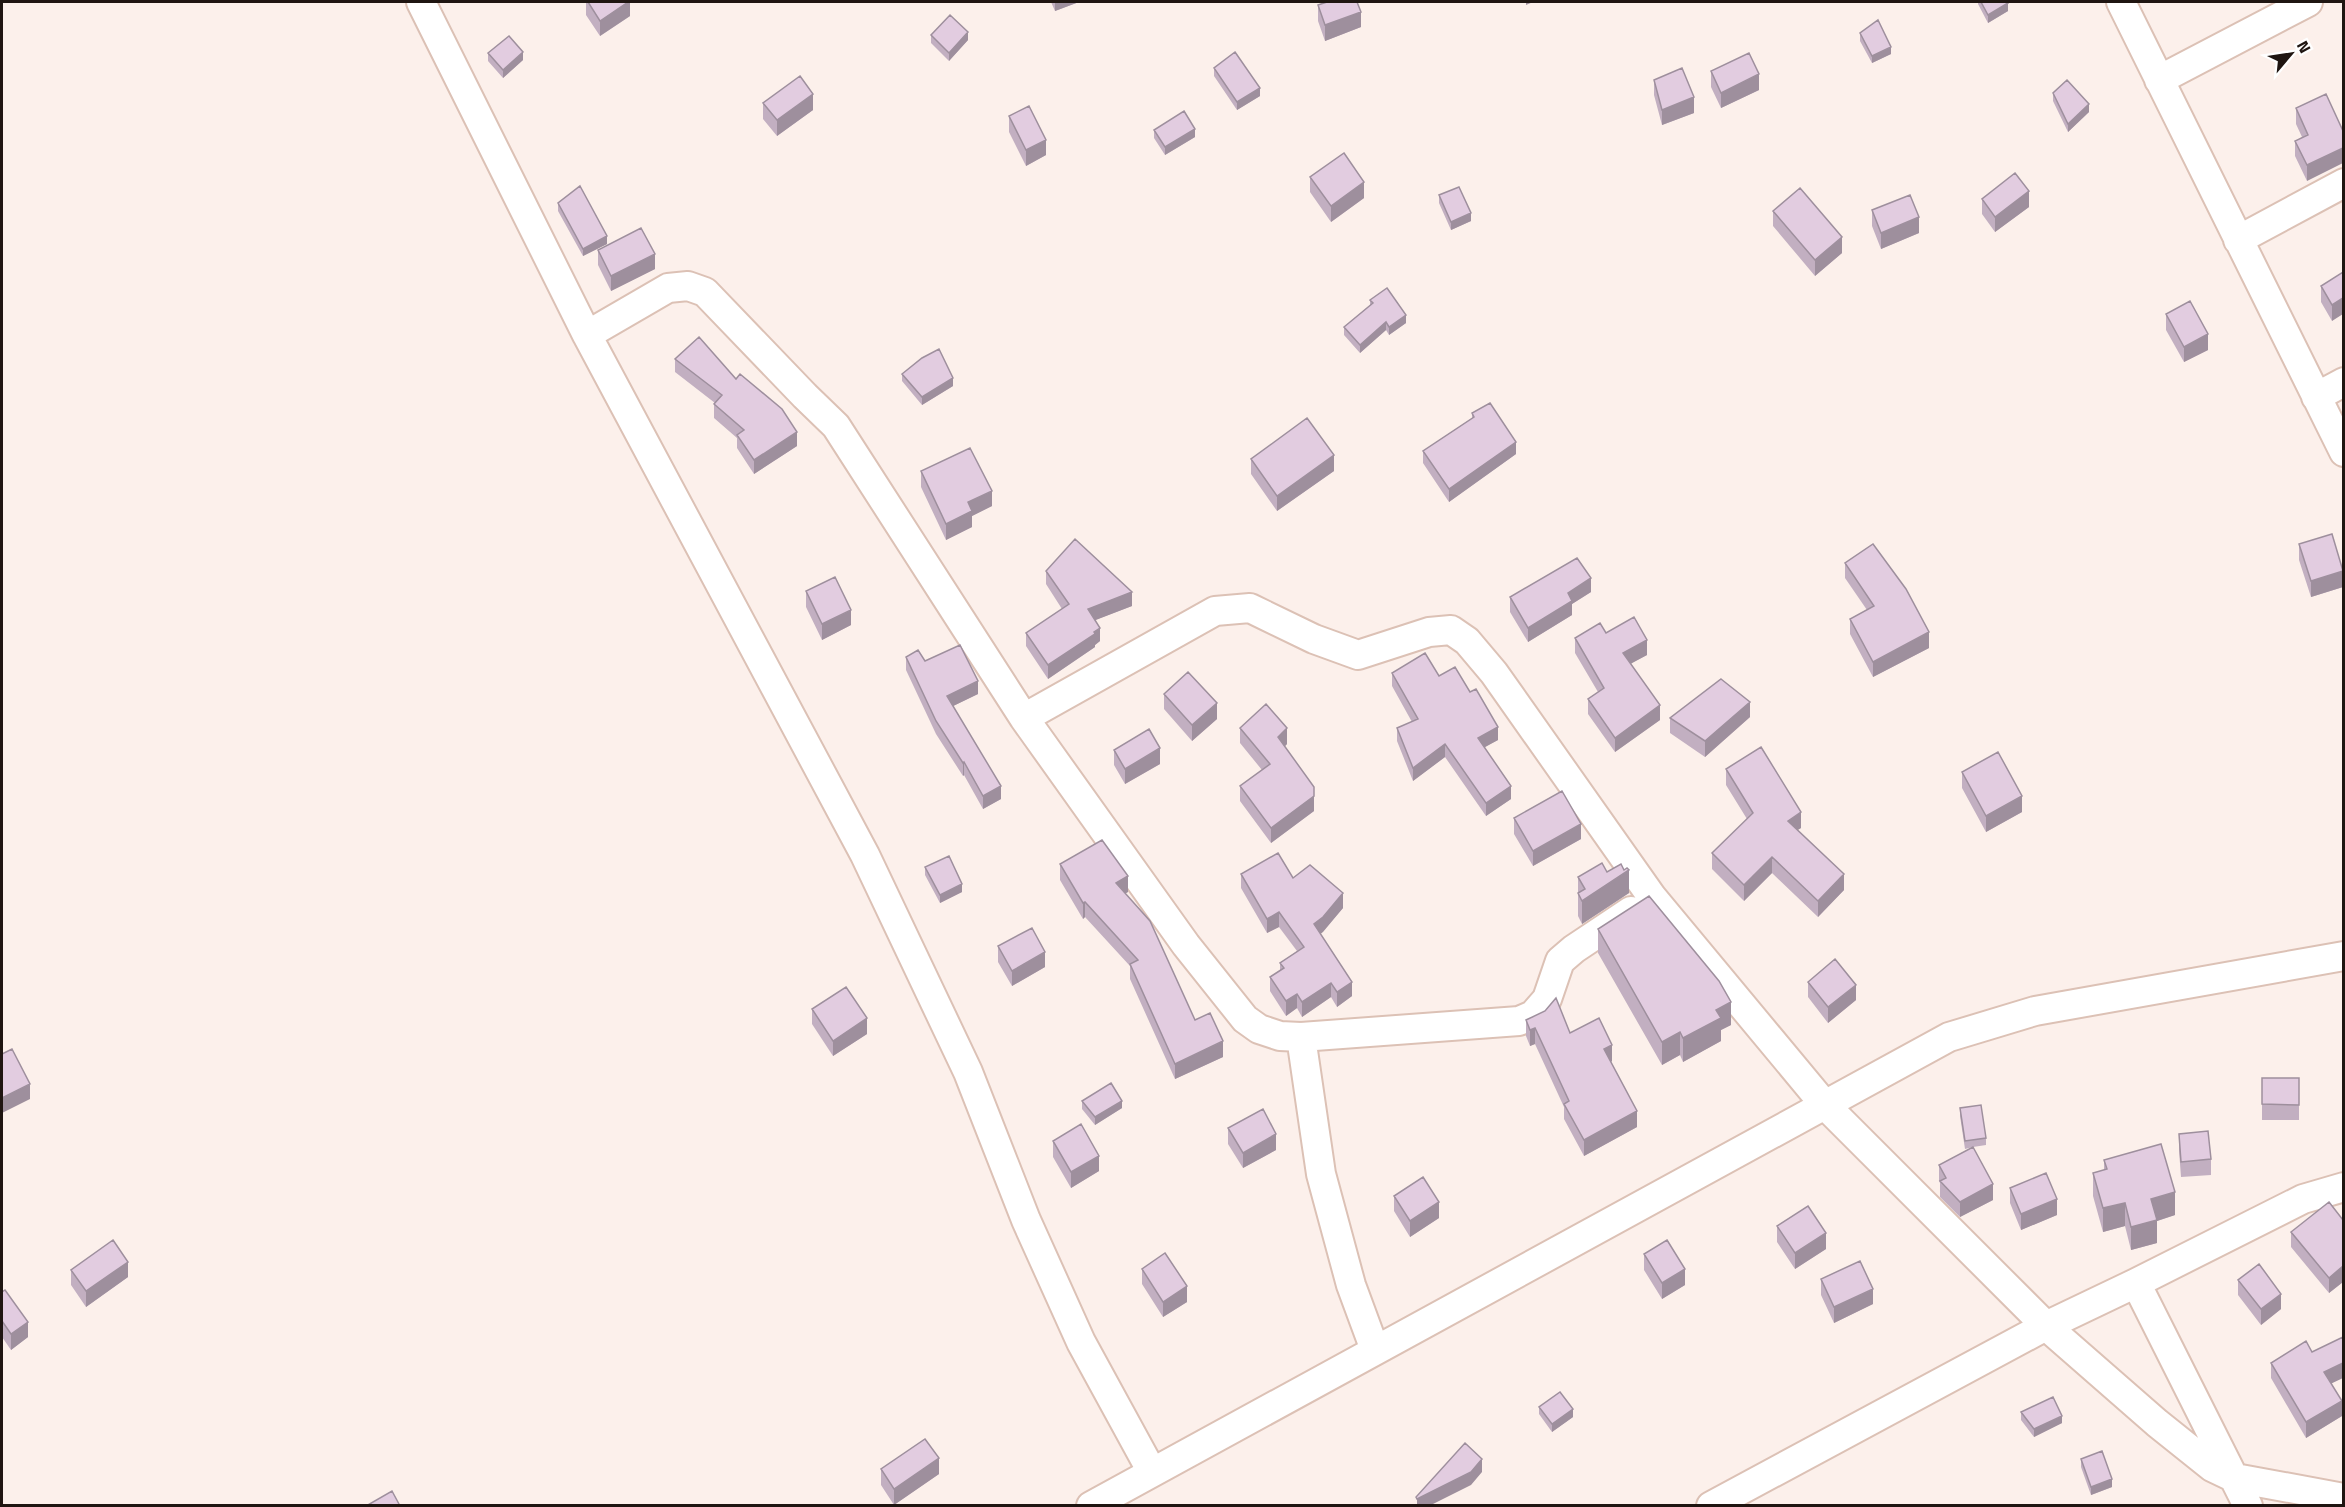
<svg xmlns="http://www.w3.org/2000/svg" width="2345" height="1507" font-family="'Titillium Web',sans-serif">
<rect width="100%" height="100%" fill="#fcf0eb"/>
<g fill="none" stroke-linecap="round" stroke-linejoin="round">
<g stroke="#dcc1b5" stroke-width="32">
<path id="minor" d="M421,2L587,335L865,855L968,1072L1026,1220L1081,1342L1152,1472
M2121,2L2344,452
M2159,80L2308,2
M2238,240L2344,183
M587,335L668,288L688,286L705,292L805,396L836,426L1024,718L1186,945L1245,1019L1259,1029L1280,1036L1301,1037L1519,1021L1533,1015L1547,999L1560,961L1574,949L1631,911
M2316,397L2344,382
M1024,718L1215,611L1250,608L1314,639L1358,655L1429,632L1451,630L1467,641L1494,673L1652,897L1824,1104L2046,1326L2157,1423L2212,1467L2235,1478L2344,1498
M1301,1037L1321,1174L1351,1285L1375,1350
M2136,1283L2248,1506
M1091,1506L1949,1037L2035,1011L2344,956
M1711,1506L2046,1326L2136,1283L2303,1199L2344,1187"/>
</g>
<use href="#minor" stroke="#fff" stroke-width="28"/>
</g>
<path fill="#c2afc1" d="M586,2H630V16L600,36L586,15Z
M1051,2H1079L1055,11Z
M1978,2H2007L2008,11L1988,23L1978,4Z
M1318,5L1361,27L1325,41L1318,21Z
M1860,33L1891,54L1872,63L1860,41Z
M931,35L968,40L949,61L931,43Z
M488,53L523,60L503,78L488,61Z
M1214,68L1260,96L1237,110L1214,76Z
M1711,71L1759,90L1721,108L1711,87Z
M1654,80L1694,113L1662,125L1654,95Z
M2053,93L2089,112L2068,132L2053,101Z
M2326,94L2307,181L2295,156V141L2302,137L2296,124V108Z
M763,103L813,110L777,136L763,119Z
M1009,116L1046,155L1026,166L1009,132Z
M1154,130L1195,137L1165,155L1154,138Z
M1310,177L1364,198L1331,222L1310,192Z
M1439,195L1471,221L1451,230L1439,203Z
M1982,199L2029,207L1995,232L1982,214Z
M558,203L607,244L583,256L558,211Z
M1872,210L1919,233L1881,249L1872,226Z
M1773,211L1842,253L1815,276L1773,226Z
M598,250L655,269L611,291L598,265Z
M2343,272L2332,321L2321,302V286Z
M1370,300L1406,323L1389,335L1386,330L1360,353L1344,335V327L1370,305Z
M2166,314L2208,350L2184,362L2166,330Z
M675,359L797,446L754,474L737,448V438L714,418V404L715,403L675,372Z
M902,374L953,386L922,405L902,381Z
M1472,413L1516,454L1449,502L1423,463V451L1472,418Z
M1251,459L1334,471L1277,511L1251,474Z
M921,471L992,506L972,516V527L946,540L921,487Z
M2299,544L2343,587L2311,597L2299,560Z
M1845,563L1929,648L1873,677L1850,634V619L1867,610L1845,578Z
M1046,571L1132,606L1095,620L1100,641L1095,645V647L1048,679L1026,646V633L1062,609L1046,584Z
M806,591L851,625L822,640L806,607Z
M1591,592L1572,604V615L1528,642L1510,612V597Z
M1606,633L1647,655L1631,663L1660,720L1615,752L1588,714V699L1598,692L1575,653V638Z
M906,657L925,661L978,694L953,706L1001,799L983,809L964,775L963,776L936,734L906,670Z
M1392,673L1439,676L1498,740L1484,747L1511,799L1486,816L1445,757L1413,781L1397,741V728L1412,722L1392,686Z
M1164,694L1217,719L1192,741L1164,709Z
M1750,717L1705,757L1670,733V718Z
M1240,728L1287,744L1284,747L1314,811L1271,843L1240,801V786L1262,770L1240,743Z
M1114,750L1160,764L1125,784L1114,765Z
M1726,769L1801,828L1797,830L1844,890L1818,917L1772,873L1744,901L1712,869V853L1747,819L1726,785Z
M1962,772L2022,812L1986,832L1962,788Z
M1514,818L1581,839L1533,866L1514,834Z
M1060,864L1128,892L1125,893L1195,1020L1223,1057L1175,1079L1130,979V966L1085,917L1083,919L1060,880Z
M925,867L962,892L940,903L925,875Z
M1607,872L1629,893L1582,924L1578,916V877Z
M1241,874L1293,878L1343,908L1320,934L1352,996L1337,1007L1331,997L1302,1017L1297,1008L1286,1016L1270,991V977L1280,970V963L1297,951L1279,927L1267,933L1241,888Z
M1598,929L1731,1025L1721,1030V1041L1683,1062L1680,1055L1662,1065L1598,953Z
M998,946L1045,967L1012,986L998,962Z
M1808,982L1856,1000L1828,1023L1808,997Z
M812,1009L867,1034L833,1056L812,1024Z
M1526,1020L1570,1033L1612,1061L1611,1062L1637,1127L1584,1156L1564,1119V1107L1535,1044L1530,1046L1526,1036Z
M2262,1078H2299V1120H2262Z
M1082,1101L1122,1108L1095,1125L1082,1109Z
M1960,1108L1986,1138V1145L1973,1147L1993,1200L1960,1217L1940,1197V1183L1939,1181V1165L1973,1147L1965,1149L1960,1116Z
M1228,1128L1276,1150L1243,1168L1228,1144Z
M2179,1134L2211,1159V1175L2181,1177L2179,1150Z
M1053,1141L1099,1171L1071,1188L1053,1157Z
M2104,1160L2175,1215L2157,1221V1243L2131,1250L2125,1226L2103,1232L2093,1196V1173L2104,1170Z
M2010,1188L2057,1215L2021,1230L2010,1203Z
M1394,1196L1439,1218L1410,1237L1394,1211Z
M2343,1220V1282L2329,1293L2291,1247V1232Z
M1777,1226L1826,1249L1795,1269L1777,1242Z
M1644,1254L1685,1285L1662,1299L1644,1270Z
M1142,1269L1187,1302L1163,1317L1142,1284Z
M71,1270L128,1277L86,1307L71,1285Z
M1821,1279L1873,1304L1834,1323L1821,1295Z
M2238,1280L2281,1309L2261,1325L2238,1295Z
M2,1292L28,1337L11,1350L2,1337Z
M2271,1363L2332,1384L2342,1416L2306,1438L2271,1378Z
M1539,1407L1573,1417L1552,1432L1539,1414Z
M2021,1412L2062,1423L2034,1437L2021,1420Z
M2081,1459L2112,1487L2091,1495L2081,1467Z
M881,1469L939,1474L894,1505L881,1485Z"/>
<path fill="#9e8f9d" d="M628,2H630V16L600,36V21Z
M1055,2H1079L1055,11Z
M1526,2H1533L1526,5Z
M2008,3V11L1988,23V15Z
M1361,12V27L1325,41V25Z
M968,32V40L949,61V53Z
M1891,47V54L1872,63V56Z
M523,52V60L503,78V70Z
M1759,74V90L1721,108V93Z
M1260,88V96L1237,110V102Z
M813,94V110L777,136V120Z
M1694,97V113L1662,125V110Z
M2089,104V112L2068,132V124Z
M1195,129V137L1165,155V147Z
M1046,140V155L1026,166V150Z
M2343,148V163L2307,181V165Z
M1364,182V198L1331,222V206Z
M2029,191V207L1995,232V217Z
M1471,213V221L1451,230V222Z
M1919,217V233L1881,249V233Z
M607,236V244L583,256V249Z
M1842,237V253L1815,276V260Z
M655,254V269L611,291V276Z
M2343,298V314L2332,321V305Z
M1406,315V323L1389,335V327Z
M1386,322V330L1360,353V345Z
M2208,334V350L2184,362V347Z
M953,378V386L922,405V397Z
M797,432V446L754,474V460Z
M1516,442V454L1449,502V489Z
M1334,455V471L1277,511V496Z
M992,491V506L972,516V527L946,540V524L968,502Z
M2343,571V587L2311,597V581Z
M1591,578V592L1572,604V615L1528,642V628L1568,593Z
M1132,592V606L1088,623V609Z
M851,610V625L822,640V624Z
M1100,628V641L1095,645V647L1048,679V665Z
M1929,632V648L1873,677V662Z
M1647,640V655L1623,668V653Z
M978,681V694L947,709V696Z
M1750,702V717L1705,757V741Z
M1217,703V719L1192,741V725Z
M1660,705V720L1615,752V738Z
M1498,727V740L1478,751V738Z
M1287,728V744L1278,753V737Z
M1445,744V757L1413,781V768Z
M1160,748V764L1125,784V769Z
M964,762V775L963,776V763Z
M1001,786V799L983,809V796Z
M1511,786V799L1486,816V803Z
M1314,796V811L1271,843V828Z
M2022,796V812L1986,832V816Z
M1801,812V828L1788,836V821Z
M1581,824V839L1533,866V851Z
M1772,857V873L1744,901V885Z
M1629,870V893L1582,924V901Z
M1844,874V890L1818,917V901Z
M1128,876V892L1116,899V883Z
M962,884V892L940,903V895Z
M1343,893V908L1323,932L1314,939V924Z
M1085,902V917L1083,919V903Z
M1279,912V927L1267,933V919Z
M1045,952V967L1012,986V971Z
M1352,982V996L1337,1007V992Z
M1331,983V997L1302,1017V1002Z
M1856,985V1000L1828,1023V1007Z
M1297,994V1008L1286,1016V1001Z
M1731,1002V1025L1721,1030V1041L1683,1062V1038L1716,1010Z
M867,1018V1034L833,1056V1041Z
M1535,1028V1044L1530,1046V1030Z
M1680,1032V1055L1662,1065V1042Z
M1223,1041V1057L1175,1079V1064Z
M1612,1045V1061L1604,1065V1049Z
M30,1084V1099L2,1113V1098Z
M1122,1101V1108L1095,1125V1117Z
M1637,1111V1127L1584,1156V1140Z
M1276,1134V1150L1243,1168V1153Z
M1099,1156V1171L1071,1188V1172Z
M1993,1184V1200L1960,1217V1202Z
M2175,1192V1215L2157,1221V1243L2131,1250V1227L2151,1199Z
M2057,1199V1215L2021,1230V1214Z
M1439,1202V1218L1410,1237V1221Z
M2125,1203V1226L2103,1232V1208Z
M1826,1233V1249L1795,1269V1253Z
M128,1262V1277L86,1307V1291Z
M2343,1266V1282L2329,1293V1278Z
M1685,1269V1285L1662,1299V1283Z
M1187,1286V1302L1163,1317V1302Z
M1873,1289V1304L1834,1323V1307Z
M2281,1294V1309L2261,1325V1309Z
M28,1322V1337L11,1350V1334Z
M2343,1363V1378L2324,1387V1372Z
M2342,1401V1416L2306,1438V1422Z
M1573,1409V1417L1552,1432V1424Z
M2062,1416V1423L2034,1437V1429Z
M939,1458V1474L894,1505V1489Z
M1482,1459V1472L1471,1485L1429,1506H1417V1499Z
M2112,1479V1487L2091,1495V1487Z"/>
<path fill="#e2cce0" stroke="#9e8f9d" stroke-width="1.5" d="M588,2H628L600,21Z
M1327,2H1357L1361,12L1325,25L1318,5Z
M1981,2H2007L2008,3L1988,15Z
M950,15L968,32L949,53L931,35Z
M1878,20L1891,47L1872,56L1860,33Z
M509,36L523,52L503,70L488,53Z
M1235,52L1260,88L1237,102L1214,68Z
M1749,53L1759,74L1721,93L1711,71Z
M1682,68L1694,97L1662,110L1654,80Z
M800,76L813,94L777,120L763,103Z
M2067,80L2089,104L2068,124L2053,93Z
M2326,94L2343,131V148L2307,165L2295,141L2308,135L2296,108Z
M1029,106L1046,140L1026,150L1009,116Z
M1184,111L1195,129L1165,147L1154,130Z
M1344,153L1364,182L1331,206L1310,177Z
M2015,173L2029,191L1995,217L1982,199Z
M580,186L607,236L583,249L558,203Z
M1459,187L1471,213L1451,222L1439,195Z
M1800,188L1842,237L1815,260L1773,211Z
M1910,195L1919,217L1881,233L1872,210Z
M641,228L655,254L611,276L598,250Z
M2343,272V298L2332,305L2321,286Z
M1387,288L1406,315L1389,327L1386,322L1360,345L1344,327L1373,303L1370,300Z
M2190,301L2208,334L2184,347L2166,314Z
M699,337L736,379L740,374L782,409L797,432L754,460L737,435L744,430L714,404L722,395L675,359Z
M939,349L953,378L922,397L902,374L922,358Z
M1490,403L1516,442L1449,489L1423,451L1474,417L1472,413Z
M1307,418L1334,455L1277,496L1251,459Z
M970,448L992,491L968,502L972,511L946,524L921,471Z
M2332,534L2343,571L2311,581L2299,544Z
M1075,539L1132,592L1088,609L1100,628L1094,632L1095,634L1048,665L1026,633L1069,604L1046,571Z
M1873,544L1906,589L1929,632L1873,662L1850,619L1874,606L1845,563Z
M1577,558L1591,578L1568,593L1572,601L1528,628L1510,597Z
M835,577L851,610L822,624L806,591Z
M1634,617L1647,640L1623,653L1660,705L1615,738L1588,699L1604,688L1575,638L1600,623L1606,633Z
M960,645L978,681L947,696L1001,786L983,796L964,762L963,763L936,721L906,657L918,650L925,661Z
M1425,653L1439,676L1455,667L1470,692L1476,689L1498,727L1478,738L1511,786L1486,803L1445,744L1413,768L1397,728L1418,719L1392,673Z
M1188,672L1217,703L1192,725L1164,694Z
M1721,679L1750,702L1705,741L1670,718Z
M1266,704L1287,728L1278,737L1314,787V796L1271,828L1240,786L1270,764L1240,728Z
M1149,729L1160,748L1125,769L1114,750Z
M1761,747L1801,812L1788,821L1844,874L1818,901L1772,857L1744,885L1712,853L1753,813L1726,769Z
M1998,752L2022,796L1986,816L1962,772Z
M1562,791L1581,824L1533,851L1514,818Z
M1102,840L1128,876L1116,883L1150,921L1195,1020L1210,1013L1223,1041L1175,1064L1130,964L1138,960L1085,902L1083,903L1060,864Z
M1278,853L1293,878L1310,865L1343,893L1323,917L1314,924L1352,982L1337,992L1331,983L1302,1002L1297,994L1286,1001L1270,977L1284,968L1280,963L1304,947L1279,912L1267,919L1241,874Z
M949,856L962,884L940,895L925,867Z
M1602,863L1607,872L1621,864L1624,870L1627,868L1629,870L1582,901L1578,893L1585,889L1578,877Z
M1649,896L1719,981L1731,1002L1716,1010L1721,1018L1683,1038L1680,1032L1662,1042L1598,929Z
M1032,928L1045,952L1012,971L998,946Z
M1835,959L1856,985L1828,1007L1808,982Z
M846,987L867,1018L833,1041L812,1009Z
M1556,998L1570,1033L1599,1018L1612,1045L1604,1049L1637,1111L1584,1140L1564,1104L1569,1101L1535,1028L1530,1030L1526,1020L1545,1011Z
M12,1049L30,1084L2,1098V1054Z
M2262,1078H2299V1105L2262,1104Z
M1111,1083L1122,1101L1095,1117L1082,1101Z
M1981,1105L1986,1138L1965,1141L1960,1108Z
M1263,1109L1276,1134L1243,1153L1228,1128Z
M1081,1124L1099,1156L1071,1172L1053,1141Z
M2208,1131L2211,1159L2181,1162L2179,1134Z
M2161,1144L2175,1192L2151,1199L2157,1220L2131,1227L2125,1203L2103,1208L2093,1173L2107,1169L2104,1160Z
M1973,1147L1993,1184L1960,1202L1940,1181L1946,1178L1939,1165Z
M2046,1173L2057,1199L2021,1214L2010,1188Z
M1423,1177L1439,1202L1410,1221L1394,1196Z
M2329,1202L2343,1220V1266L2329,1278L2291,1232Z
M1808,1206L1826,1233L1795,1253L1777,1226Z
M113,1240L128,1262L86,1291L71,1270Z
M1667,1240L1685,1269L1662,1283L1644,1254Z
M1165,1253L1187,1286L1163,1302L1142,1269Z
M1860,1261L1873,1289L1834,1307L1821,1279Z
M2259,1264L2281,1294L2261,1309L2238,1280Z
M5,1290L28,1322L11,1334L2,1321V1292Z
M2343,1337V1363L2324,1372L2342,1401L2306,1422L2271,1363L2306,1341L2312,1352Z
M1560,1392L1573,1409L1552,1424L1539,1407Z
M2053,1397L2062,1416L2034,1429L2021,1412Z
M925,1439L939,1458L894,1489L881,1469Z
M1465,1443L1482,1459L1471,1472L1417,1499L1416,1497Z
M2102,1451L2112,1479L2091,1487L2081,1459Z
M392,1491L400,1506H366Z"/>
<rect width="2345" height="1507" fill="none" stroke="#1f1511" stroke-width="6"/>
<g transform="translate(2291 54) rotate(61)" stroke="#ffffff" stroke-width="4.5" paint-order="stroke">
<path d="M0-4.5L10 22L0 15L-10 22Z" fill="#1f1511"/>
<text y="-9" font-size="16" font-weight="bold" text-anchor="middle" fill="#1f1511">N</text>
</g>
</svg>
